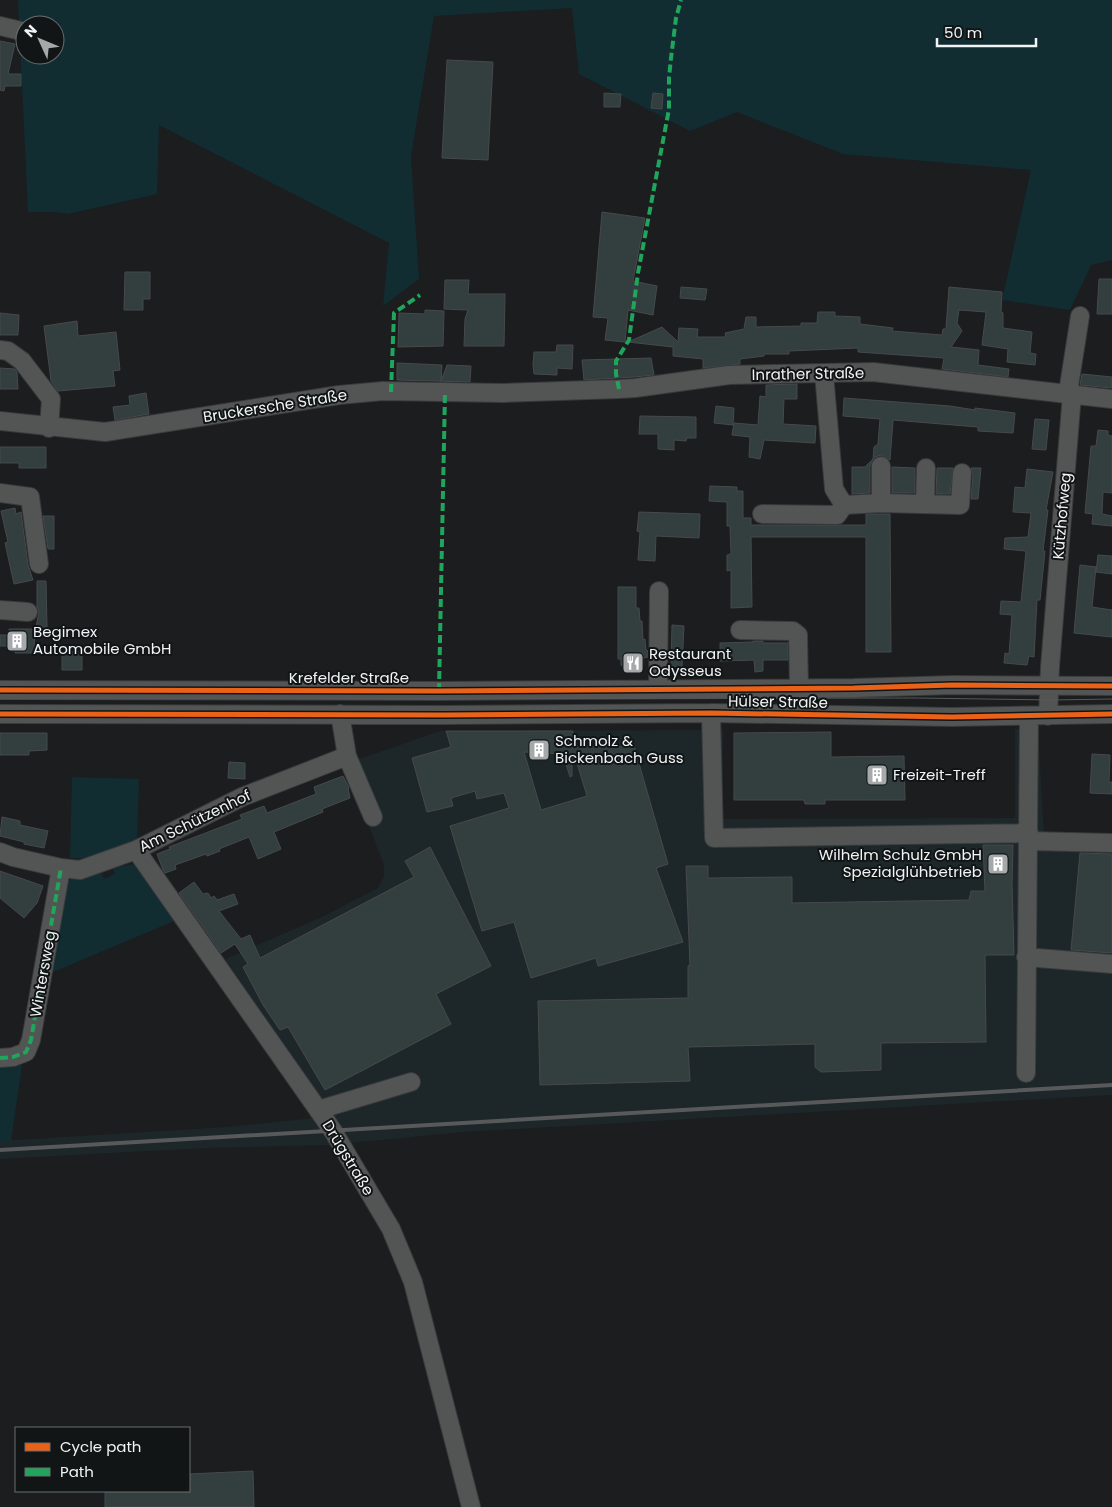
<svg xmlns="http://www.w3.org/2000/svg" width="1112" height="1507" font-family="Poppins,sans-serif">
<rect width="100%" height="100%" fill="#1b1d1e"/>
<path fill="#1d2729" d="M1015,729H1038L1044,834L1112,839V1095L462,1132L331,1145L205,1148L0,1159V1141L227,1127L334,1116L225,959L322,917L378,888L384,876V865L345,764L440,731L723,730L722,819L1015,818Z"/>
<path fill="#112d32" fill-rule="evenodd" d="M18,0H1112V260L1091,265L1070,310L1002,300L1031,170L843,154L737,112L690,131L579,74L572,8L434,16L411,156L419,279L383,306L389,243L159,125L157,194L68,214L55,212H28ZM25,25H55V55H25Z
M72,777L139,779L137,841L86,858H70Z
M134,864L174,921L51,973L66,883L75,875L101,872L104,879L115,874L113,868Z
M22,1065L11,1141H0V1066Z"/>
<path fill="#333e3f" stroke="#47494a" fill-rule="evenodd" d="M0,41L15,44L8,74H21V86H5L4,91L0,90Z
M447,60L493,62L488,160L442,158Z
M604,93L621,94L620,107H604Z
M653,93L663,94L662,109L651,108Z
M602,212L645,218L633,281L657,286L653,315L628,310L625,342L605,340L608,318L593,317Z
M125,272H150V299H143V310H124Z
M1099,279H1112V314H1097Z
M445,280H469L468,294H505L504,346H464L465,319L468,310L444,309Z
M681,287L707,289L705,300L680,298Z
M949,287L1002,292L1001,312L1003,313V328L1032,332L1030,353L1036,354L1035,365L1007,362L1008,349L982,345L986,312L959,310L957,323L962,331L951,347L979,350L978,365L1009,369L1008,377L942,369L944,358L858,352V348L789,351V354H764V356L740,359V364L703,368V359L673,356V347L628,342L662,327L678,342L679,328L698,329L697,337H726L725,333L744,329L746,317H756V327L801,326V323H817L818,312H835V316L860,317V324L893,328L892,331L942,335L943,329H946Z
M425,310L444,311L443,346L398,347L399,313L425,314Z
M0,313L19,315L18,335H0Z
M77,321L78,336L116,332L120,370L113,371L115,386L58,391L51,381L44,326Z
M557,345H573L572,369L557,368V375L534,374L533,365L534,352H556Z
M651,358L654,375L634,377L584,380L582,360Z
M397,363L442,365L441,381L447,365L471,366L470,382L397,380Z
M0,368L15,369L17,372L18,389H0Z
M1082,374L1112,377V388L1080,385Z
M797,384V399H784L783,424L816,426L815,443L764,440L760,459L749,457L750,437L732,435L734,423L758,425L760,396L766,397V385Z
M146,393L149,414L115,420L113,407L130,405L129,396Z
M844,398L950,406L975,410V408L1015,413L1013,433L978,431V427L893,420L890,460L881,455L875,457L870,466V493L852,494V467H865L873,459L874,447L878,444L880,419L843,416Z
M716,406L734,408L733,425L714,423Z
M640,416L696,417V438H687L686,441L674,440V450L658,449V434H639Z
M1035,419L1049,420L1046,450L1032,449Z
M1098,430L1108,431V435L1112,436V493L1103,492L1102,514L1112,516V526L1092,524L1093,514L1085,513L1091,446H1096Z
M0,447H46V468H19V463H0Z
M892,467L915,468V493H892Z
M937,468H953L950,494H936Z
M971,468H981L978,499H971L973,474Z
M1027,469L1053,472L1046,510H1048L1043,551H1045L1040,600H1037L1034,657L1029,656L1027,665L1004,663L1005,653L1009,654L1012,615L1000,614L1001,601L1021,602L1026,551L1004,549L1005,538L1028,537L1031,513L1013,512L1015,487L1025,488Z
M710,486L737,487V491H743V518H751V525H866V514H890L891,652H866V537H751L752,607L731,608V570L727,571V555L731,554L730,526H727V502L709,501Z
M15,508L16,514L21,512L28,565L33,580L14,584L5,543L8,542L1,511Z
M639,512L700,514L699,538L656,536L655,561L638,560L640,532L637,531Z
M43,516H54V549H48Z
M1098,555L1112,556V574L1096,572Z
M1080,565L1096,567L1092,607L1112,610V637L1074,633Z
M37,581H46L47,627H36L39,612L37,606Z
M618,587H636V608H639L640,621H642L643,640L645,639L646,650L648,651V657L643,658V665L640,668H624L621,665V659H618Z
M672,625L684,626L682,667L671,666Z
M9,629H35L34,653H15V646H0V635H10Z
M753,641H763V643H788V660H763V671L755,672L754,660L720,661V643L753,642Z
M82,651V670H62V652Z
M446,731H573L572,747L634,746L668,864L656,868L683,942L598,966L596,958L531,978L514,922L482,931L450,826L509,808L504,793L477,799L475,791L451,798L453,806L427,812L412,758L451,747ZM524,752L563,754L570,777L572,776V762L576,760L587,796L541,810Z
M831,732V757L904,756L905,800H825V804H805L804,800H734V733Z
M0,733H47V750L29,751V755H0Z
M1092,754L1110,755L1109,782H1112V794L1090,793Z
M229,762L245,763V779L228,778Z
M343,776L349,788H348L350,798L322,809L323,812L274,832L281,849L258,859L249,837L219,849L220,851L207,856L206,854L175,865L176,869L165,873L163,870L157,854L170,849L169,847L242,819L240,815L264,806L267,813L316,794L314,787Z
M2,817L20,821V825L48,831L44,848L24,844V842L0,836Z
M983,845H1013L1012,884L1014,955H985L986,1042L881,1043V1070L821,1072L815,1067V1044L688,1047L690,1081L540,1085L538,1001L688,998V966L690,965L686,866H708V878L792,877V903L969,900L971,891H985Z
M430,847L491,966L436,994L451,1024L325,1090L288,1027L280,1030L263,1005L243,967L248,964L235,944L221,953L179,893L194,882L203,894L208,893L211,898L214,896L217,900L234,894L238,904L219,911L241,939L250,935L260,958L414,877L405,861Z
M1080,853L1112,854V953L1071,950Z
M0,871L43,886L37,903L24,918L0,898Z
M253,1471L254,1507H105V1491H189V1474Z"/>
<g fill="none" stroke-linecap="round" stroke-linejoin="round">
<g stroke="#383a3b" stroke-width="20">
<path id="minor" d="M0,26L21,31
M0,350L8,351L22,361L51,399L49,428
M0,421L105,432L339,395L383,391L503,393L619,389L635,388L729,375L873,372L1112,399
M881,466V503
M0,493L30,497L39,564
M925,504L926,468
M844,505L881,503L960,505L962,473
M762,514L837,515L844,505L834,489L824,374
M0,610L28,612
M740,630L793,631L798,635L799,688
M658,689L659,591
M0,690L439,691L854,688L953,685L1112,686
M711,713L714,838L1029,833
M0,714L444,715L711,713L952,717L1112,714
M1048,716L1050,667L1072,394L1069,386L1080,316
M347,756L373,817
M1029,841L1112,843
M136,850L333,1131L391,1229L413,1282L471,1507
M0,852L13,857L61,868L80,870L136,850L242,797L347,756L340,714
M1026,957L1112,964
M0,1058L13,1057L26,1052L31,1040L61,868
M1026,1073L1029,716
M318,1110L411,1082"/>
</g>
<use href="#minor" stroke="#535555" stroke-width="18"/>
<path stroke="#58595a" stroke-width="1" d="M0,699L918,698L1052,700L1112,699"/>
<path stroke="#58595a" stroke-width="4" d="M0,1150L1112,1085"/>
<path stroke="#20a55d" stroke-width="4" stroke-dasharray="8 4" stroke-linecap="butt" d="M619,389L616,374V361L629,340L638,273L669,109V78L671,58L676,18L681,0
M391,392L394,313L420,295
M439,691L445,392
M0,1058L13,1057L26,1052L31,1040L61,868"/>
<g stroke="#111516" stroke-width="8">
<path id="cycleway" d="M0,690L439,691L854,688L953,685L1112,686
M0,714L444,715L711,713L952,717L1112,714"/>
</g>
<use href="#cycleway" stroke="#ea6118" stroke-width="5"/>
</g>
<defs>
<g id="building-square" transform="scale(1.125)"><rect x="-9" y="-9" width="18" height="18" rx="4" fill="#a6a9aa" stroke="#111516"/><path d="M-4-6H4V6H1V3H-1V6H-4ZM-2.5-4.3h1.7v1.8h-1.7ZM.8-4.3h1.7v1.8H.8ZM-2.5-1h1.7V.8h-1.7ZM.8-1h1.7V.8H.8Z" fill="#fff"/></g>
<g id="restaurant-square" transform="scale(1.125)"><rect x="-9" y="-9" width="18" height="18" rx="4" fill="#a6a9aa" stroke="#111516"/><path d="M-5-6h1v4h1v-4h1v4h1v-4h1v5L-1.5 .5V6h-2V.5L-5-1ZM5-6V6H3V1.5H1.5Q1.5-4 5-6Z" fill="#fff"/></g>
</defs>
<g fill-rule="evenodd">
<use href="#building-square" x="17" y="641"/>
<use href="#restaurant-square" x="633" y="663"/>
<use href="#building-square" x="539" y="750"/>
<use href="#building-square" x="877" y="775"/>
<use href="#building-square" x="998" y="864"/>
</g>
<g text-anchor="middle" stroke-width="4" stroke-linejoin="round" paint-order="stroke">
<g font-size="15" fill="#f1f4f5" stroke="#111516">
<text transform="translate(808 374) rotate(-1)" y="5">Inrather Straße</text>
<text transform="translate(275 406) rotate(-9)" y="5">Bruckersche Straße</text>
<text transform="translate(1062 516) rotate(-85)" y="5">Kützhofweg</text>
<text x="349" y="683">Krefelder Straße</text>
<text transform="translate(778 702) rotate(1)" y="5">Hülser Straße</text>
<text transform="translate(195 821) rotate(-26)" y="5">Am Schützenhof</text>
<text transform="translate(43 974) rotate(-80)" y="5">Wintersweg</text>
<text transform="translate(348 1158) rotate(59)" y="5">Drügstraße</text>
</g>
<g font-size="15" fill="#f1f4f5" stroke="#111516" text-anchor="start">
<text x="33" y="637">Begimex<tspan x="33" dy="17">Automobile GmbH</tspan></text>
<text x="649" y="659">Restaurant<tspan x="649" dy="17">Odysseus</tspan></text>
<text x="555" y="746">Schmolz &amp;<tspan x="555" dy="17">Bickenbach Guss</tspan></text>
<text x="893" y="780">Freizeit-Treff</text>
<text x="982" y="860" text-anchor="end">Wilhelm Schulz GmbH<tspan x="982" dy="17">Spezialglühbetrieb</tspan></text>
</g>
</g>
<rect x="15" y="1427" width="175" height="65" fill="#111516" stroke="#6b6e6f"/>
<rect x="25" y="1443" width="25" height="8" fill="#ea6118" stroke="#6b6e6f"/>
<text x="60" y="1452" font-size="15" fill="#f1f4f5">Cycle path</text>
<rect x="25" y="1468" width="25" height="8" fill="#20a55d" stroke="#6b6e6f"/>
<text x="60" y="1477" font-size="15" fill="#f1f4f5">Path</text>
<g transform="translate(40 40) rotate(314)"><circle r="24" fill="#111516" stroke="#6b6e6f"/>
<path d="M0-4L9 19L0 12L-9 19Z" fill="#a6a9aa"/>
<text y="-8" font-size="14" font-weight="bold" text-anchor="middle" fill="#f1f4f5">N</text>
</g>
<path d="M937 38v8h99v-8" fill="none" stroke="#f1f4f5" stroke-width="2.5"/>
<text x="944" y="38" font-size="15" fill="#f1f4f5" stroke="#111516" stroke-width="4" paint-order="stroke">50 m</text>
</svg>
